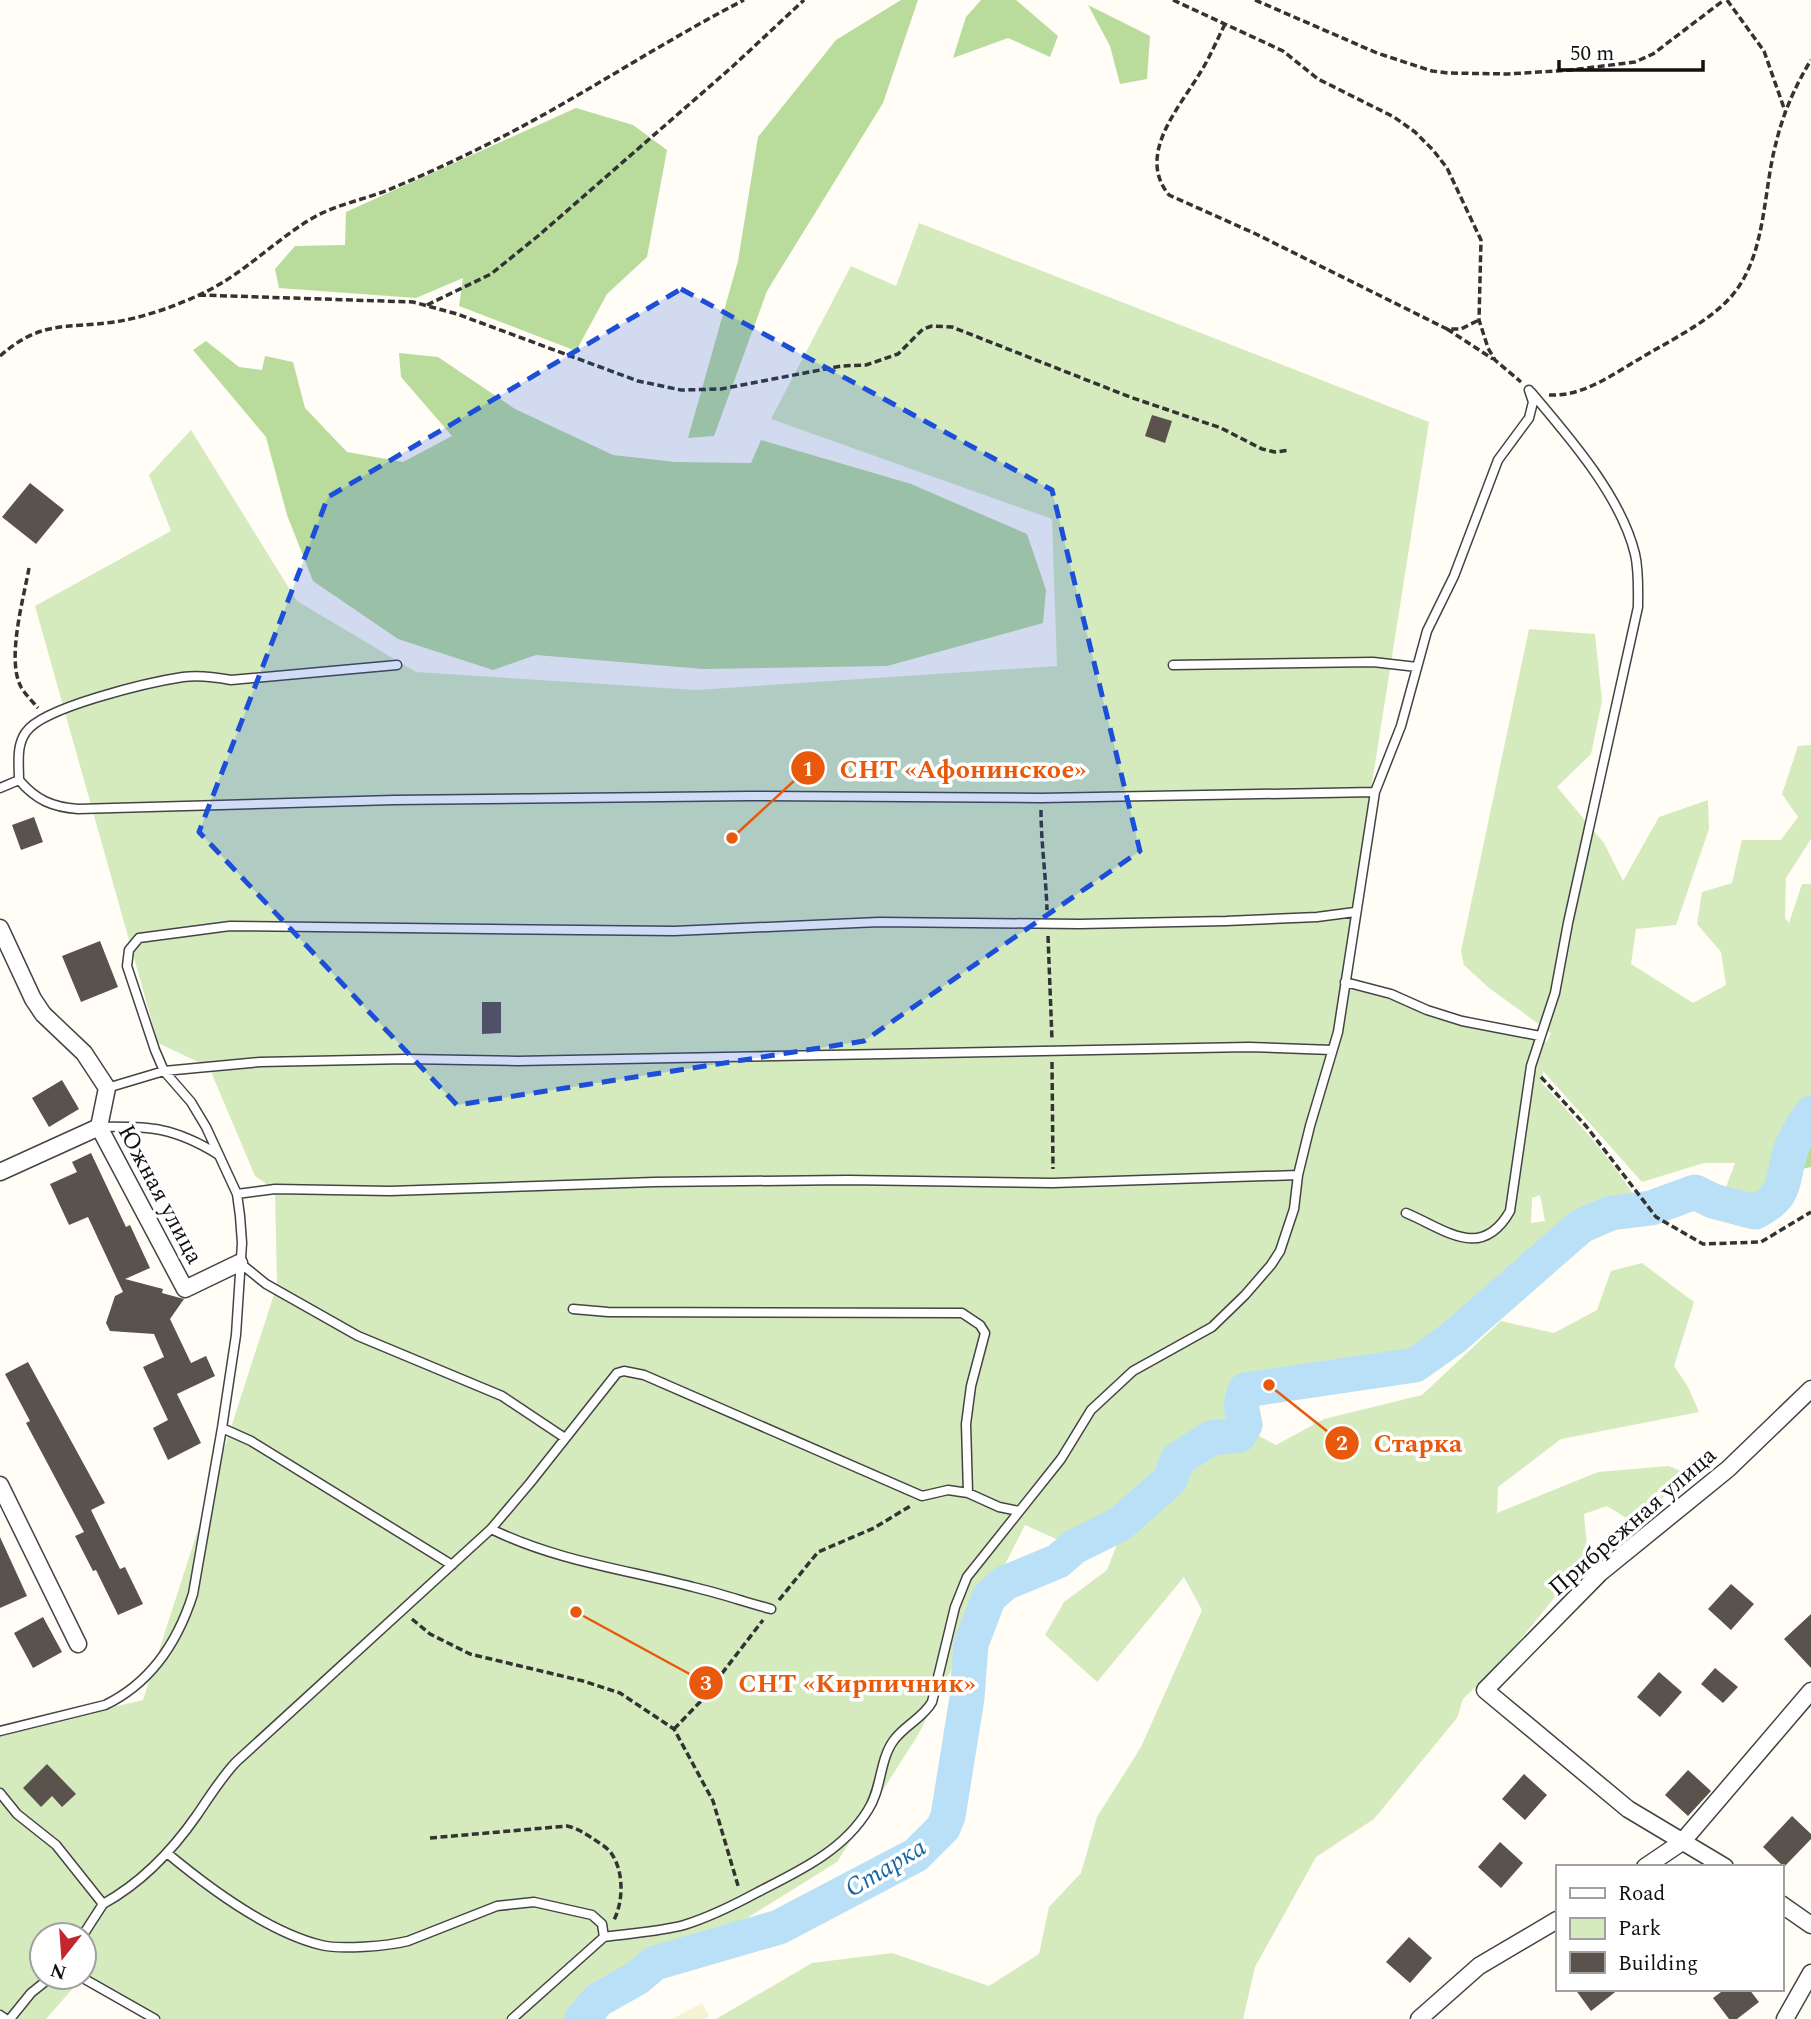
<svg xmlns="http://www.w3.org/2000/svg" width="1811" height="2019" font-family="Spectral,serif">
<rect width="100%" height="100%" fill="#fffdf5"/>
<path fill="#f6f3d4" d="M702,2003L709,2016L705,2019H672Z"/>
<path fill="#d5ebbd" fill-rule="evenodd" d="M919,223L1429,422L1340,986L1547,1042L1551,1033L1489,988L1464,965L1461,951L1529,629L1595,634L1602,701L1591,754L1557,787L1604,843L1623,881L1659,817L1708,800L1709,829L1676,925L1636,929L1631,964L1693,1003L1726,985L1721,952L1697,924L1702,892L1732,883L1742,840H1781L1798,817L1782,794L1798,746L1811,745V839L1786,878L1785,918L1789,923L1802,884H1811V1102L1781,1151L1779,1186L1771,1200L1756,1208L1722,1198L1735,1163H1704L1642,1182L1543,1071L1542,1083C1578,1122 1613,1160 1640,1205L1609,1209L1579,1218L1532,1261H1529V1271L1453,1338L1415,1365L1245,1390L1241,1405L1245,1425L1239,1435L1211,1438L1178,1460L1170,1480L1120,1524L1074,1547L1025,1525L918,1735L837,1862L585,2019H154L82,1978L46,2019H0V1733L143,1700L277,1285L275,1190L255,1176L209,1067L158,1043L35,606L171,531L149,475L191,430L297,601L416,672L696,690L1057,666L1052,519L771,419L851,266L896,286ZM1540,1195L1545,1221L1531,1223L1532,1198ZM42,1935H84V1977H42Z
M1642,1263L1694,1302L1674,1366L1688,1387L1699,1412L1561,1439L1498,1487L1497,1513L1598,1472L1669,1466L1687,1474L1636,1524L1607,1506L1584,1514L1588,1556L1508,1655L1463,1699L1457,1718L1374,1819L1316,1857L1255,1967L1243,2019H716L812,1963L892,1953L989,1986L1039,1954L1049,1907L1081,1873L1097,1817L1141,1747L1202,1610L1184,1577L1097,1682L1045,1635L1064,1602L1107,1570L1119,1539L1180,1485L1182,1469L1215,1449L1259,1436L1276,1445L1324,1419L1422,1395L1501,1321L1554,1333L1597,1310L1611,1271Z"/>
<path fill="#b9dc9c" d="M901,0H918L883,103L767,291L714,436L688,438L738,261L758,137L836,40Z
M981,0H1016L1058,36L1050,57L1008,38L953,58L966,17Z
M1088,5L1150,36L1147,79L1120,84L1110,46Z
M576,108L633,125L667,150L647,257L607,294L576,351L459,306L463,278L416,298L279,288L275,269L295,246L345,245L346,212Z
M206,341L239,367L262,370L265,356L293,362L305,408L347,452L403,462L452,436L401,377L399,353L438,357L515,409L613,455L675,462L751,463L761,440L911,484L1027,534L1046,590L1043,623L887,666L703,669L536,655L493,670L398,639L313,581L287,515L266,437L193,350Z
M1811,1117V1167L1793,1171L1794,1147Z"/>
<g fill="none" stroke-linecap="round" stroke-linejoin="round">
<path stroke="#b9e0f7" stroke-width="35" d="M582,2019L598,2000L637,1978L655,1963L779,1927L916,1855L943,1828L948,1816L967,1698L971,1644L989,1597L1005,1583L1058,1561L1074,1547L1120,1524L1170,1480L1177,1460L1211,1438L1239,1435L1245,1425L1241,1405L1245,1390L1415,1365L1453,1338L1581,1226L1611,1213L1651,1208L1695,1192L1713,1201L1755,1212C1791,1194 1780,1179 1792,1147C1796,1135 1805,1124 1811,1113"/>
</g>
<path fill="#5a524d" d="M1152,415L1172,421L1165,443L1145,436Z
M30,483L64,510L36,544L2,517Z
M34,817L43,842L21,850L12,825Z
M100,941L118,987L81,1002L62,956Z
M482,1002H501V1033L482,1034Z
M62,1080L79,1109L49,1127L32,1098Z
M91,1153L126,1227L130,1225L150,1268L125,1279L163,1289L162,1293L184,1299L170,1319L191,1363L206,1356L215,1376L177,1394L201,1443L168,1460L153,1428L168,1420L143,1367L164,1357L154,1334L110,1331L106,1323L115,1296L123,1292L88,1217L69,1225L50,1184L77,1172L72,1162Z
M28,1362L105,1503L91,1510L120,1569L125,1567L143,1604L118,1615L96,1570L93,1571L75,1536L84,1532L26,1423L30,1421L5,1374Z
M0,1537L27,1596L0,1608Z
M1731,1584L1754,1604L1731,1630L1708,1609Z
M1811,1614V1668L1784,1639Z
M43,1617L62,1652L33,1668L14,1633Z
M1715,1668L1738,1687L1723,1703L1701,1684Z
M1659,1672L1682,1692L1660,1717L1637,1697Z
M47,1764L76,1794L62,1807L52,1796L41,1807L23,1788Z
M1688,1770L1711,1791L1688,1816L1665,1795Z
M1524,1774L1547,1795L1525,1820L1502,1799Z
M1792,1816L1811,1834V1839L1784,1867L1763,1847Z
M1500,1842L1523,1863L1501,1888L1478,1867Z
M1409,1937L1432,1958L1410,1983L1386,1962Z
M1575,1989H1619L1591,2011Z
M1725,1989H1749L1759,2002L1737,2019H1729L1713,1998Z"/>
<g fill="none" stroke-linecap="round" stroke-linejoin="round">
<g stroke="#444" stroke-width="11">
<path id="lane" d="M1173,665L1373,662L1417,667
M19,780C36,800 52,807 78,809L394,800L749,796L1041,798L1375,792
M0,788L19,780C19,763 16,746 26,732C43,707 150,682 183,677C199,675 215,677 231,680L397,665
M1345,982L1391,994L1427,1010L1462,1021L1540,1036
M107,1088L164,1071L260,1062L407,1059L517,1061L1249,1047L1332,1050
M99,1127C150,1126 174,1127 219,1155
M237,1194L275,1189L390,1191L654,1182L848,1180L1053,1183L1298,1175
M1406,1213C1445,1229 1481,1262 1510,1211L1531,1066L1555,993L1568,923L1638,607C1638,590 1639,571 1635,554C1621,496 1569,437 1531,392
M240,1263L266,1284L358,1336L502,1396L565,1438
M573,1309L608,1312L962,1313L980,1325L985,1333L971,1386L966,1424L968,1493
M222,1428L251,1441L452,1565
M491,1529C557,1561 623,1569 693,1587C719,1593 745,1602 771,1609
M0,1731L105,1705C151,1683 178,1641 193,1594L222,1428L236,1335L242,1243L240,1216L237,1194L206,1127L191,1102L164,1071L155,1050L127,966L129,950L139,938L230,926L674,931L879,922L1079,924L1226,921L1317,917L1355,912
M0,1793L17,1814L56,1845L103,1904L83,1935
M167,1853C209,1888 268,1932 321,1945C340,1950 388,1946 408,1941L497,1906L534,1902L592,1915L602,1924L604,1937L512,2019
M103,1904C141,1883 172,1851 197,1815C210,1796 221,1778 236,1762L491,1529L530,1483L617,1373L624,1371L644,1375L922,1496L948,1490L968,1493L999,1507L1019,1511
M604,1937C631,1933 658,1932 684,1925C710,1917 734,1905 758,1892C799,1871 843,1851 868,1810C882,1789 879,1760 894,1740C905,1725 923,1718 932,1702L955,1607L967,1577L1061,1459L1091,1410L1133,1371L1212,1327L1245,1295L1271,1265L1280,1251L1294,1209L1298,1175L1310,1126L1338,1032L1375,792L1401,726L1427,631L1454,576L1498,460L1529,418L1533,402L1529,390
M81,1977L155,2019
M0,2015L6,2019
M10,2019L31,1993L51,1977"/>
</g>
<g stroke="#444" stroke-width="19">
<path id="street" d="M0,928L33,999L43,1014L84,1053L107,1088L99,1127L185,1289L239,1263
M0,1172L99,1127
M0,1485L78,1644
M1645,1867L1682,1842L1811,1691
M1725,1867L1628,1809L1485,1690L1600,1573L1728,1469L1811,1389
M1781,1904L1811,1925
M1419,2019L1479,1966L1557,1920
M1785,2019L1811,1973"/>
</g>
<path stroke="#333" stroke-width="3.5" stroke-dasharray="7 3.5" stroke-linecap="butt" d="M1173,0L1283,51L1318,79L1394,117L1415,132L1433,150L1447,168L1481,240L1479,320L1488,348L1495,360L1521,382
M1255,0L1377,53L1432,71L1448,73L1508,74L1571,70L1635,62L1653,54L1724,0
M1727,0L1764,51L1785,111
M1225,24C1217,40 1210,57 1200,73C1179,108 1136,155 1169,195L1256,234L1447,329H1461L1479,320
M199,295L413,302L457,314L638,381L681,390L721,389L841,366L866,365L898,354L923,329L932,326L952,327L1130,397L1221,428L1262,449L1275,452L1290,450
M427,305L491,274L538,236L732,67L804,0
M1447,329L1493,359
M0,356C41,320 64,329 114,322C142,318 173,307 199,295C244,275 276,238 318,215C340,204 365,199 388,190C419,177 450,163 480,148C571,104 654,46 744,0
M1549,395C1583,397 1613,374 1641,358C1669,341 1701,326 1725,303C1767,263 1762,195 1776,143C1783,114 1795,86 1811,60
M29,568C24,597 6,659 21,687C25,694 32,701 38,708
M1041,810C1041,844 1046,876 1047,910
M1048,936L1052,1040
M1052,1062L1053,1169
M1541,1077L1586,1126L1656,1217L1703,1244L1761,1242L1811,1212
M779,1600L818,1552L874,1528L912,1505
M412,1619L430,1634L470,1654L583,1681L620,1693L674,1729L713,1801L739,1889
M674,1729L700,1702L763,1620
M430,1838L567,1826C577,1828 584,1833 592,1838C599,1843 609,1848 613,1856C624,1874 623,1902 614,1920"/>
<use href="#lane" stroke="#fff" stroke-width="8"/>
<use href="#street" stroke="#fff" stroke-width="16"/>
</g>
<path fill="#1d4ed8" fill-opacity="0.2" stroke="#1d4ed8" stroke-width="5" stroke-dasharray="14 9" stroke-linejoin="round" d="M681,289L1052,490L1140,851L864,1041L457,1105L199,832L328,497Z"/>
<g text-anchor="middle" stroke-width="7" stroke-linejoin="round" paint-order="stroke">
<g font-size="24" fill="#111" stroke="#fff">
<text transform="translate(161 1194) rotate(62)" y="8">Южная улица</text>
<text transform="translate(1632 1521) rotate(-41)" y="8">Прибрежная улица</text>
</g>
<g font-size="26" font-style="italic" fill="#1768a6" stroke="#fff">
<text transform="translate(885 1867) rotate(-31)" y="9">Старка</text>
</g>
</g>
<path fill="none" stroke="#e8590c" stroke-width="2.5" d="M732 838L808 768M1269 1385L1342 1443M576 1612L706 1683"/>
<g fill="#e8590c" stroke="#fff" stroke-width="2.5">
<circle cx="732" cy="838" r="7"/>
<circle cx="1269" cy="1385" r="7"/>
<circle cx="576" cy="1612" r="7"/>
<circle cx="808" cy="768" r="18"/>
<circle cx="1342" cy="1443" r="18"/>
<circle cx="706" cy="1683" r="18"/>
</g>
<g font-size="21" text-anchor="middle" font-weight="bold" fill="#fff">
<text x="808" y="776">1</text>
<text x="1342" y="1450">2</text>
<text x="706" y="1690">3</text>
</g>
<g font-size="26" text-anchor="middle" font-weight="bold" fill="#e8590c" stroke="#fff" stroke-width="7" stroke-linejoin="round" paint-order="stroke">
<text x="963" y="778">СНТ «Афонинское»</text>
<text x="1418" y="1452">Старка</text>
<text x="857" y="1692">СНТ «Кирпичник»</text>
</g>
<rect x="1556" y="1865" width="228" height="126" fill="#ffffff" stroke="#a0a0a0" stroke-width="2"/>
<rect x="1570" y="1888" width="35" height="10" fill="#ffffff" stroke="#a0a0a0" stroke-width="2"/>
<text x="1618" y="1900" font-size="21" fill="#111111">Road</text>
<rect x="1570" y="1918" width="35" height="21" fill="#d5ebbd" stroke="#a0a0a0" stroke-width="2"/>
<text x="1618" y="1935" font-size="21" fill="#111111">Park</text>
<rect x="1570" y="1952" width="35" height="21" fill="#5a524d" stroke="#a0a0a0" stroke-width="2"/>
<text x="1618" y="1970" font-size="21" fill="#111111">Building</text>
<g transform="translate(63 1956) rotate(197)"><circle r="33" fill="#ffffff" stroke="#a0a0a0" stroke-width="2"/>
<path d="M0-5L12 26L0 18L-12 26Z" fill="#c4262e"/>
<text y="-10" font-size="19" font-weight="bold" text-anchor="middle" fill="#111111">N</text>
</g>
<path d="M1559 60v10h144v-10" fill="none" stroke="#111111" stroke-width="3.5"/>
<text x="1570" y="60" font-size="21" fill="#111111" stroke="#ffffff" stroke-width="5" paint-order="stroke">50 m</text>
</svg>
